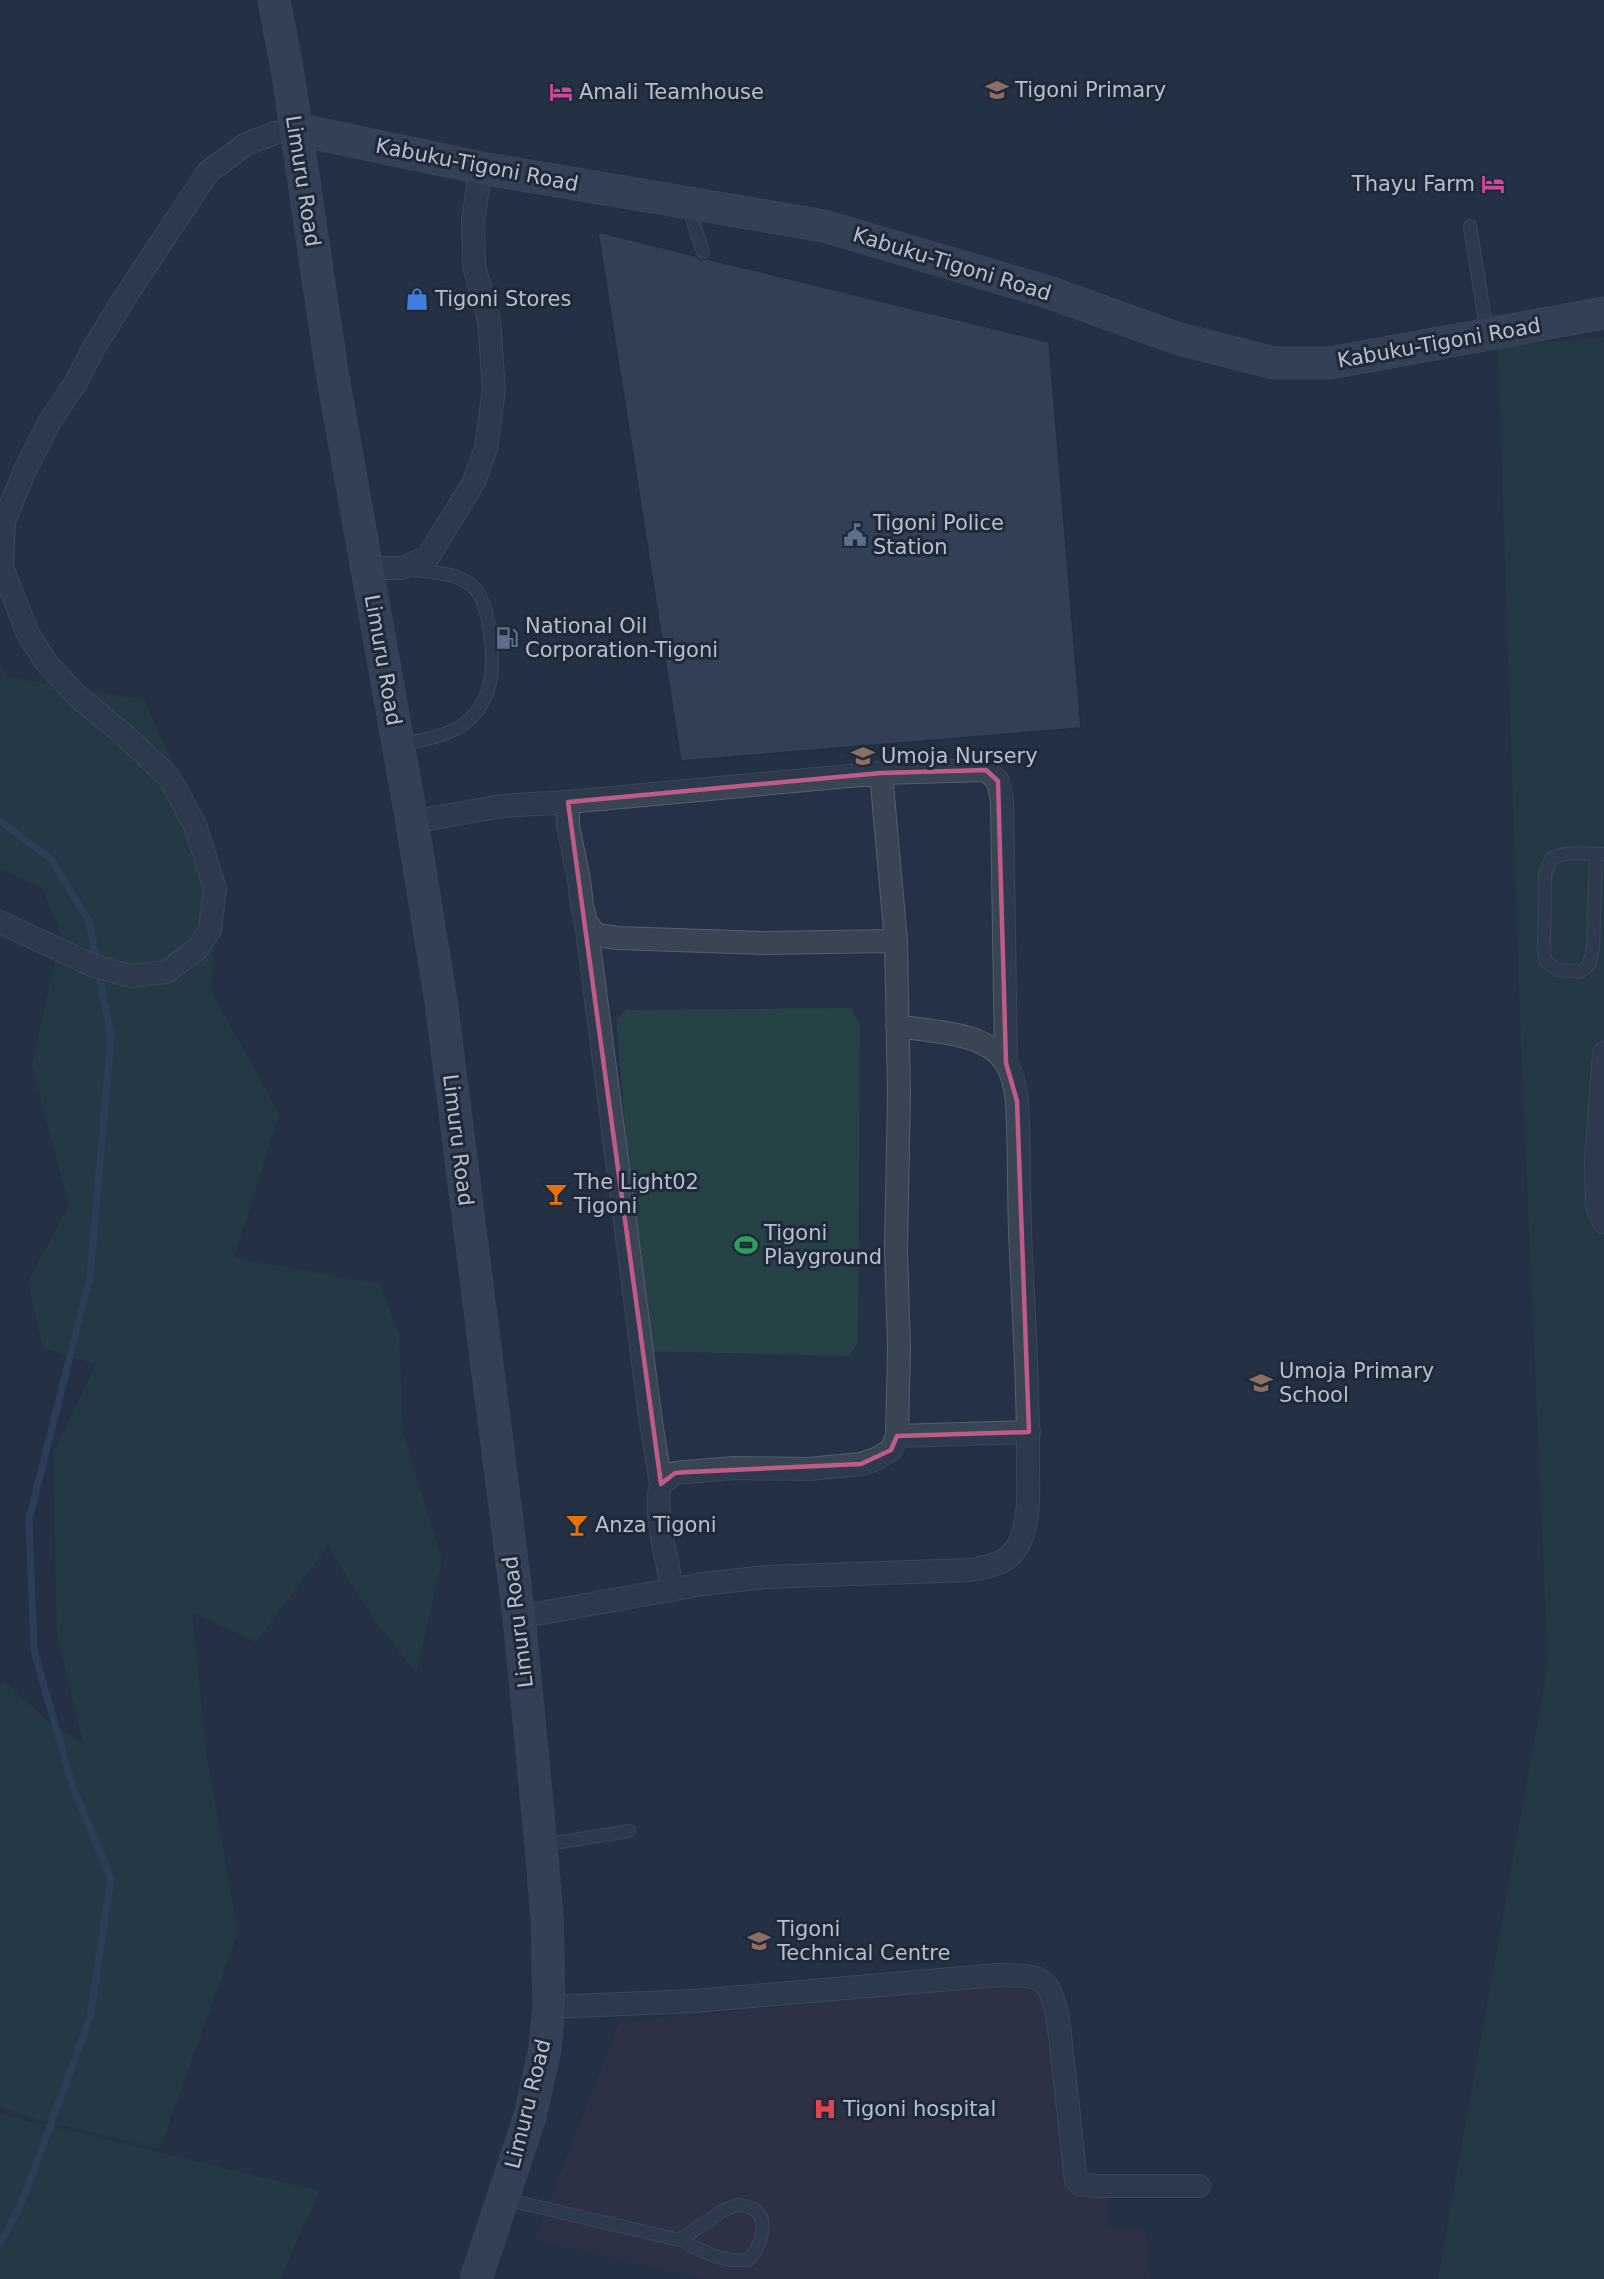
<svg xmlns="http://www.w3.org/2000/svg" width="1604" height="2279" font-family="'DejaVu Sans',sans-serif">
<rect width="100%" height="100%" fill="#243146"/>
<path fill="#353245" d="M1055,1978L1071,2195H1107V2228H1145L1151,2279H703L534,2240L619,2023Z"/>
<path fill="#274246" d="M1604,338V2279H1438L1548,1664L1521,1044L1498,346Z
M0,666L8,677L144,700L220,866L211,991L279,1114L234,1258L380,1284L399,1335L403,1434L442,1560L416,1673L371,1615L328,1546L256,1642L192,1611L207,1759L238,1932L160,2148L41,2121L0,2106V1684L5,1682L52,1725L84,1745L57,1635L53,1453L96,1364L43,1348L28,1282L69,1205L32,1066L61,933L42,887L0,869Z
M851,1008L860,1025L858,1343L849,1356L642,1351L629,1171L616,1019L627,1010Z
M0,2114L319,2191L280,2279H0Z"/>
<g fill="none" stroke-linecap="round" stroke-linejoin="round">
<path stroke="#374c6e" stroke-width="7" d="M0,821L51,859L89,921L111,1037L90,1277L29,1519L34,1650L73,1788L111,1878L90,2018L22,2202L0,2244"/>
</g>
<path fill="#435168" stroke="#202b3c" stroke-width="1.5" d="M598,232L696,256L701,260L707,259L1049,342L1081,728L681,761Z"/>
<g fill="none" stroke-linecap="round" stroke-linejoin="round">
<g stroke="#555f6f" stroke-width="14">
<path id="service" d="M688,206L703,252
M1470,226L1487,333
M398,745C423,740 455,736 473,716C481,707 487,695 490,683C495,660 491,599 470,584C452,571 430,573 409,569
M1596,854L1593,949L1589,965L1580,972L1558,970L1546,962L1544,952L1545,875L1551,859C1566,850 1586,854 1604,854
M542,1845L629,1831
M504,2199L680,2240
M737,2205C773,2206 765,2239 750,2259C725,2265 702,2250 680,2240L722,2211Z"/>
</g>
<g stroke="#555f6f" stroke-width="24">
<path id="minor" d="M368,568H402L428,557L474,482L486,448L494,389L489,320L474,266L473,220L481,168
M881,773L986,770L998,781L1002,801L1006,1063
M568,802L881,773L896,941
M412,822L502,806L568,802V826L579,879L582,905L586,922L596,935L618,938L764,943L896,941L899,1094L896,1250L899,1349L897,1436L891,1450L876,1459L861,1464L809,1469L734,1468L675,1473C670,1477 664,1480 661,1486C652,1501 669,1569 672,1589
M0,922L94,966L131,976L166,972L197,949L210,930L215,889L195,825L169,777L122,733L76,695L45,661L28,634L2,567L4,521L26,468L50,421L75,384L93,349L122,302L208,172L246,144L275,133L295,129
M586,922L651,1422L661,1484
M1604,1053L1596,1162L1597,1205L1604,1222
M897,1436L1029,1432
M519,1617L703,1584L765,1577L970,1570C993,1566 1012,1563 1021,1539C1030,1517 1028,1490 1028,1467C1029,1396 1024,1324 1021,1253C1018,1203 1020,1152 1017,1103C1016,1089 1013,1075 1006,1063C985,1031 932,1032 897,1026
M549,2007L695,2001L997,1975C1040,1976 1048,1973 1058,2018L1076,2180L1081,2185L1099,2186H1199"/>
</g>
<g stroke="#555f6f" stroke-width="33">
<path id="secondary" d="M274,0L288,74L332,372L412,822L441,1001L519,1617L541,1845L547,1917L549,2007L545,2049L530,2116L476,2279
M295,129L481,168L824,226L1051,293L1176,338L1274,363H1330L1604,313"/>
</g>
<use href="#service" stroke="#394455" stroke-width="12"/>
<use href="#minor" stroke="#394455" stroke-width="22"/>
<use href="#secondary" stroke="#475268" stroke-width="32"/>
</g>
<path d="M0 0H1604V2279H0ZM986,770L998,781L1006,1063L1017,1101L1029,1432L897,1436L891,1450L861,1464L689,1472L675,1473L661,1484L568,802L881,773Z" fill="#243146" fill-opacity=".55" fill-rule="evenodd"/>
<path fill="none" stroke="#be5b89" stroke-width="4.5" stroke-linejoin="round" d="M986,770L998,781L1006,1063L1017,1101L1029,1432L897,1436L891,1450L861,1464L689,1472L675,1473L661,1484L568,802L881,773Z"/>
<defs>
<g id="school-bare" transform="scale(1.8)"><path d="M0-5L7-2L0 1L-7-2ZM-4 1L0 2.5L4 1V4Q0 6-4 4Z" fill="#8d6e63" stroke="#1e293a" stroke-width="2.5" paint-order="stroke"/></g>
<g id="hotel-bare" transform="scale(1.8)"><path d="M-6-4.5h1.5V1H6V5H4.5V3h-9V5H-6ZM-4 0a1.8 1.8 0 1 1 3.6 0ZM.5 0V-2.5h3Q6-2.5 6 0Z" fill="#d1479c" stroke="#1e293a" stroke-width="2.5" paint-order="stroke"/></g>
<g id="shop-bare" transform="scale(1.8)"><path d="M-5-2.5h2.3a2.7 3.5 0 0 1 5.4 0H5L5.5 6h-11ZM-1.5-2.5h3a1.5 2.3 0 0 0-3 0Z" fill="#3f7fe0" stroke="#1e293a" stroke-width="2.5" paint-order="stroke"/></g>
<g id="civic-bare" transform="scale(1.8)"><path d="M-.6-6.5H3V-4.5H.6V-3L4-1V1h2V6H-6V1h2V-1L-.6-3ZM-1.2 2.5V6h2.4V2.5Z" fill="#5c6f8a" stroke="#1e293a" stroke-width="2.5" paint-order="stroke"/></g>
<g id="fuel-bare" transform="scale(1.8)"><path d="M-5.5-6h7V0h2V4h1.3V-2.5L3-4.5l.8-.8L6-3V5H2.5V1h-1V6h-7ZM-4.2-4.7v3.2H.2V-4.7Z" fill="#5c6f8a" stroke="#1e293a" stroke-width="2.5" paint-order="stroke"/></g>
<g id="bar-bare" transform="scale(1.8)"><path d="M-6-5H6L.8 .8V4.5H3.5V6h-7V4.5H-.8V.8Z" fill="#e8710a" stroke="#1e293a" stroke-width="2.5" paint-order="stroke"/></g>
<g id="stadium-bare" transform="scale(1.8)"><path d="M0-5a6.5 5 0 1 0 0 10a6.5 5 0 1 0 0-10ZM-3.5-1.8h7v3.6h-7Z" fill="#2e9e5b" stroke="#1e293a" stroke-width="2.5" paint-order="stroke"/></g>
<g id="university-bare" transform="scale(1.8)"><path d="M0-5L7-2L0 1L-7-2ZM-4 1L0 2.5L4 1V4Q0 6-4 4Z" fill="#8d6e63" stroke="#1e293a" stroke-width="2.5" paint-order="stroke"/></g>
<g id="hospital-bare" transform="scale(1.8)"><path d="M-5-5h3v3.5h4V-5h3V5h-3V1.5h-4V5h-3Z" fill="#e0444e" stroke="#1e293a" stroke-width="2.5" paint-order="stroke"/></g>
</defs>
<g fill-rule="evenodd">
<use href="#school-bare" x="997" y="90"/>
<use href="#hotel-bare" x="561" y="92"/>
<use href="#hotel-bare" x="1493" y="184"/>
<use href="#shop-bare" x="417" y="299"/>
<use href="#civic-bare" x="855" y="535"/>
<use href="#fuel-bare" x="507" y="638"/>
<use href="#school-bare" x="863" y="756"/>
<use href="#bar-bare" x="556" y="1194"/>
<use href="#stadium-bare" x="746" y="1245"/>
<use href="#school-bare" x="1261" y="1383"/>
<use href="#bar-bare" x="577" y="1525"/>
<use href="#university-bare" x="759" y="1941"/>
<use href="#hospital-bare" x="825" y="2109"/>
</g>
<g text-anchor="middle" stroke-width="6" stroke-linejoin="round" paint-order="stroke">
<g font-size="21" fill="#b7bfce" stroke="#1e293a" text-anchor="start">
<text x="1015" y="97">Tigoni Primary</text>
<text x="579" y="99">Amali Teamhouse</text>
<text x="1475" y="191" text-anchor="end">Thayu Farm</text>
<text x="435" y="306">Tigoni Stores</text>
<text x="873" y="530">Tigoni Police<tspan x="873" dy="24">Station</tspan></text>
<text x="525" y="633">National Oil<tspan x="525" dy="24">Corporation-Tigoni</tspan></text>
<text x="881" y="763">Umoja Nursery</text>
<text x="574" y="1189">The Light02<tspan x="574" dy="24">Tigoni</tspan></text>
<text x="764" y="1240">Tigoni<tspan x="764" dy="24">Playground</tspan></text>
<text x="1279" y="1378">Umoja Primary<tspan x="1279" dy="24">School</tspan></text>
<text x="595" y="1532">Anza Tigoni</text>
<text x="777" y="1936">Tigoni<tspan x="777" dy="24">Technical Centre</tspan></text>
<text x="843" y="2116">Tigoni hospital</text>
</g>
<g font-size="21" fill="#b7bfce" stroke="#1e293a">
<text transform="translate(477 165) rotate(11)" y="7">Kabuku-Tigoni Road</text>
<text transform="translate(303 181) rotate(81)" y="7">Limuru Road</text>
<text transform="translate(952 264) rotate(17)" y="7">Kabuku-Tigoni Road</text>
<text transform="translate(1439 343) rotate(-10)" y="7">Kabuku-Tigoni Road</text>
<text transform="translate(383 660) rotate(80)" y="7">Limuru Road</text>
<text transform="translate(458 1140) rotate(83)" y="7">Limuru Road</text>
<text transform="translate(518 1622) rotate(-97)" y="7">Limuru Road</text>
<text transform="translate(528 2104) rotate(-76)" y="7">Limuru Road</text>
</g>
</g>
</svg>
